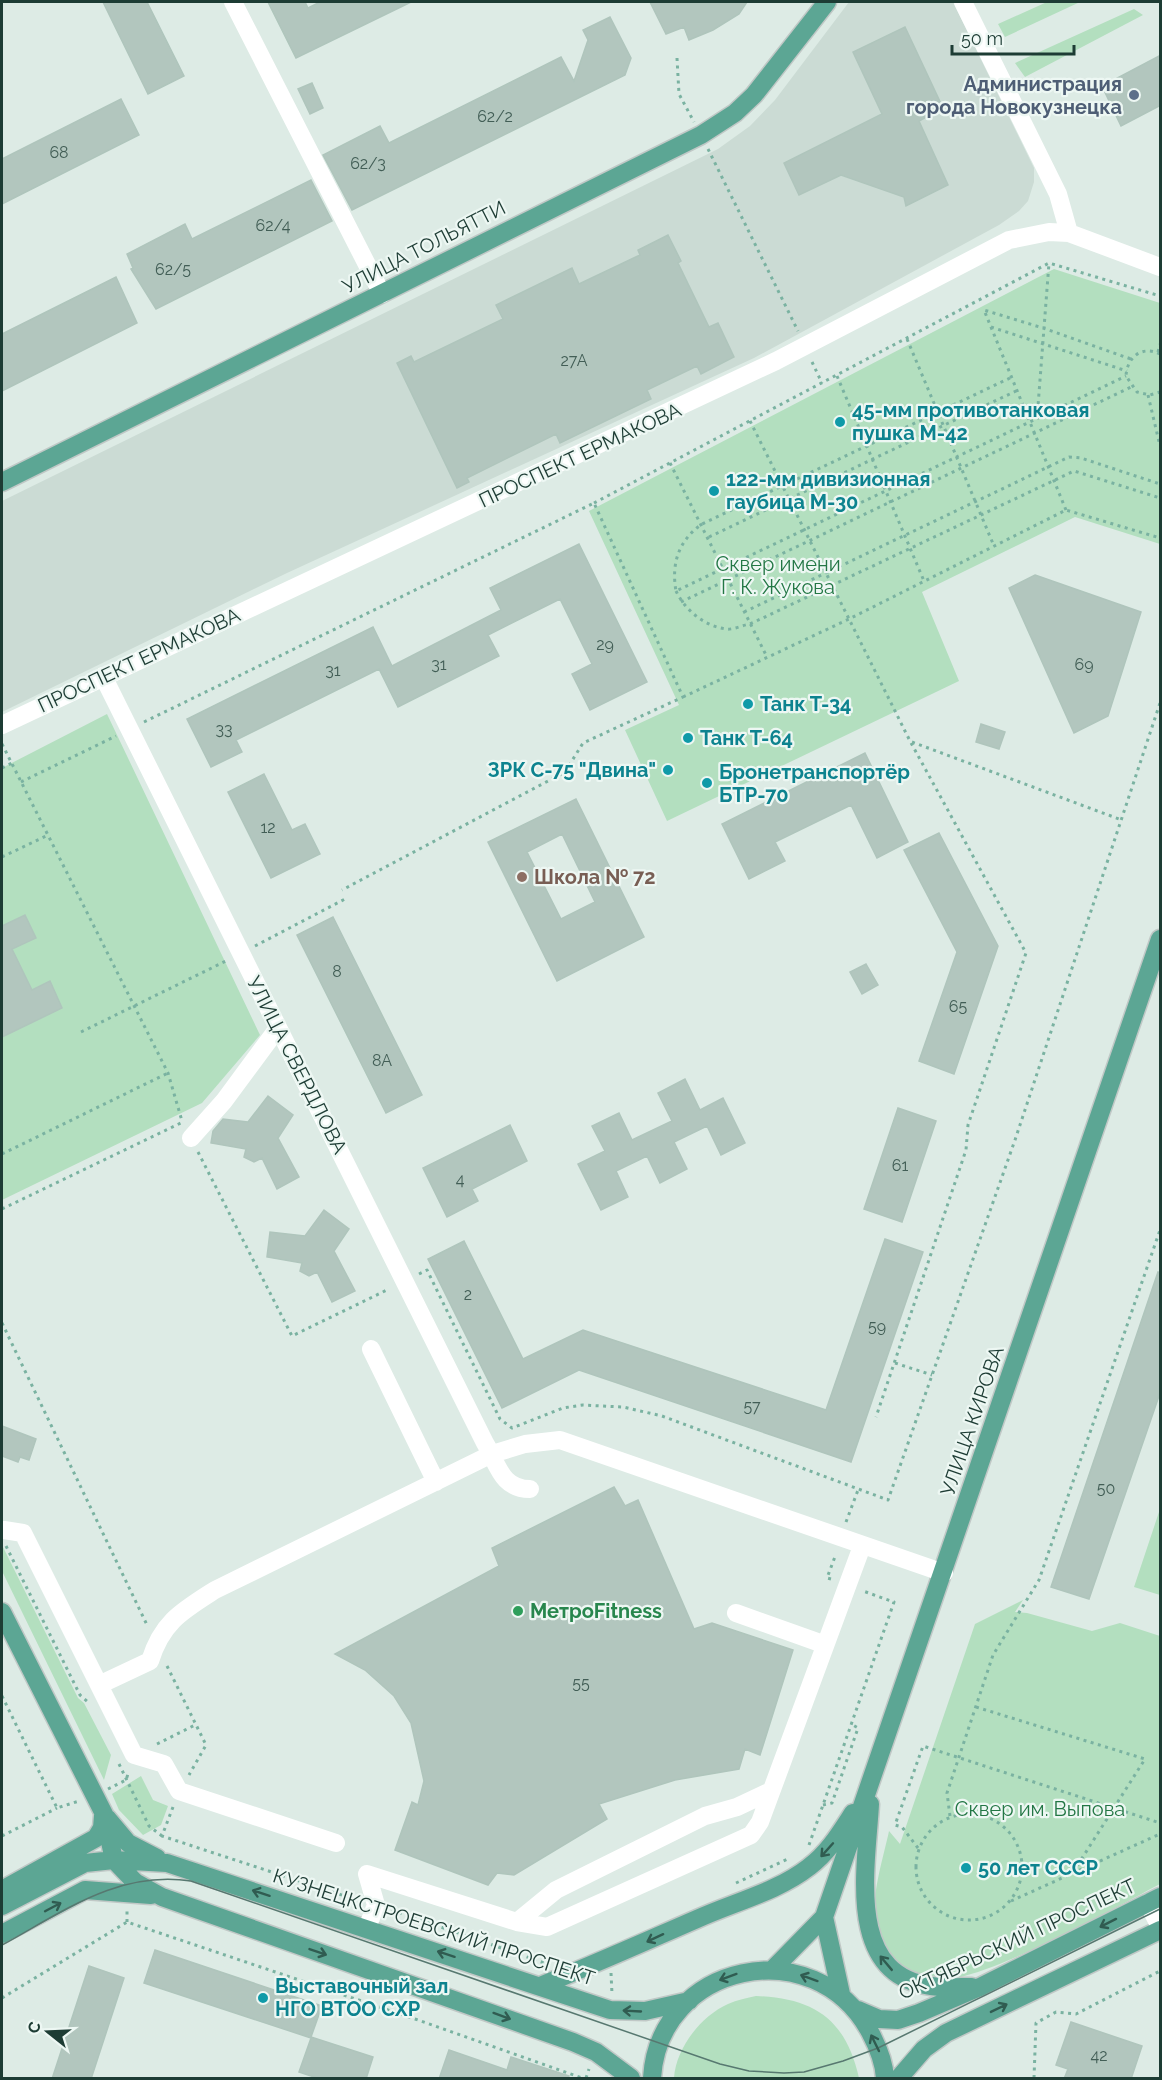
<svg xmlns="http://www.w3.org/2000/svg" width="1162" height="2080" font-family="Raleway,sans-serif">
<rect width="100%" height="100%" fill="#ddebe5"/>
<path fill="#cbdbd4" d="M849,2H953L1034,168V182L1028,201L1019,211L999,225L754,358L287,573L2,712V501L718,149L750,126L775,100Z"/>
<path fill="#b3dfbf" d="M1047,2H1080L1005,37L998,24Z
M1134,9L1143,15L1025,77L1015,63Z
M1054,269L1160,303V544L1075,517L922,592L959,681L667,821L625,730L679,705L589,511Z
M107,714L260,1035L202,1103L2,1200V768Z
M1160,1509V1595L1134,1587Z
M2,1545L78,1698L84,1703L111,1755L104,1780L2,1571Z
M1023,1600L1015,1612L1027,1613L1092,1631L1120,1623L1160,1636V1884C1114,1908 977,1987 931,1980C899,1975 878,1946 875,1916C872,1893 884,1855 889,1831L900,1844L975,1624Z
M141,1776L153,1800L168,1806L161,1825L143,1835L119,1810L112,1794Z
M756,1996C815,1998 846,2020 859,2078H674C676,2048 701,2016 728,2004C737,2000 747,1998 756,1996Z"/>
<path fill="#b2c6be" stroke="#afc5bc" stroke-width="1.5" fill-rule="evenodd" d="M103,2H147L184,76L148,94Z
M268,2H305L308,8L320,2H411L296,58Z
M650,2H747L739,14L713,30L689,40L684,27L666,34Z
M610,17L631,58L625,75L352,210L323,155L380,126L389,143L561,57L574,81L588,40L583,30Z
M905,27L943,108L919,121L948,185L906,206L904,197L841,175L799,195L784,163L882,114L853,52Z
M1161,55V105L1121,126L1102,86Z
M312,83L323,108L310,114L298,89Z
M121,99L139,135L2,204V159Z
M311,180L332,221L156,309L131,269L133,268L127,254L185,224L192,239Z
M668,235L681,261L678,263L709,327L718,323L734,357L701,374L697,366L647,390L651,399L560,443L556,434L467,478L469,482L457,488L397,363L411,356L414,362L503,319L496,305L572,268L579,284L640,255L638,250Z
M116,277L137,323L2,391V334Z
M579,544L647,682L590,710L572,674L592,664L560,599L488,635L499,656L398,707L379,669L236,740L242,752L211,767L187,719L373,627L392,666L501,610L490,588Z
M1035,575L1141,612L1108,716L1074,733L1009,588Z
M981,724L1005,732L999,749L976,742Z
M865,753L908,842L877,858L851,805L775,842L785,861L749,879L722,824Z
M264,774L292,830L305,824L320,854L271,878L228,792Z
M576,799L644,937L557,981L488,842ZM562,834L595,902L561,919L527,852Z
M939,833L998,946L954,1074L919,1061L957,952L904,850Z
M25,915L36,938L12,949L32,990L50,981L62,1008L2,1037V926Z
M333,917L422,1095L386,1113L297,935Z
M866,964L878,985L862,994L850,972Z
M685,1079L700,1110L723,1098L745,1143L721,1155L707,1126L674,1142L687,1169L660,1183L647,1156L616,1171L628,1197L601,1210L578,1164L605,1151L592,1126L619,1113L632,1140L672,1121L658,1093Z
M268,1096L293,1115L278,1138L299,1177L277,1189L262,1158L254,1162L244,1157L246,1149L211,1143L213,1131L223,1119L248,1122Z
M898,1108L936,1121L902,1222L864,1209Z
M510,1125L527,1161L472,1189L478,1201L447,1217L423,1168Z
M324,1210L349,1229L334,1251L355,1291L332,1302L317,1272L309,1276L300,1271L302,1263L267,1257L270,1232L305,1236Z
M885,1239L923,1252L851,1462L579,1370L502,1408L428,1259L464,1241L523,1359L583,1330L826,1410Z
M1158,1272L1161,1273V1390L1089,1599L1051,1587Z
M2,1426L36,1439L29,1460L20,1457L18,1462L2,1456Z
M614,1487L625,1506L638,1500L694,1629L712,1623L793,1650L760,1755L745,1749L739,1769L675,1780L599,1804L607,1819L514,1875L497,1873L488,1885L395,1850L412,1802L418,1805L424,1781L411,1723L394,1696L365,1670L335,1654L499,1566L492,1548Z
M155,1950L322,2006L311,2037L373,2057L366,2079H320L299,2072L311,2038L144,1983Z
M89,1966L124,1978L91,2079H52Z
M1071,2022L1142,2046L1131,2079H1064L1068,2069L1056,2065Z
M449,2050L507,2070L511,2057L569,2076L568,2079H439Z"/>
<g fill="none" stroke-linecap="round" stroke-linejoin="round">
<g stroke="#c0c8c6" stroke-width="21">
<path id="major" d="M2,482L701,135L735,113L754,95L827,2
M2,1612L104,1814L114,1860
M870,1804C867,1864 844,1975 931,1986C944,1988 959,1987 972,1987
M107,1818L128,1843L157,1858
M114,1860L135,1882L162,1897L573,2042L596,2052L631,2078
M2,1890L96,1838L102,1828L103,1816
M2,1906L85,1863L114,1860L167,1863L610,2010L645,2011L689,2001
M824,1917L841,1994
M2,1934L85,1890L151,1895
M773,1969L824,1917L1160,939
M540,1986C593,1965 644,1942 697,1919C734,1902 777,1892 809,1867C828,1853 840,1833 853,1813
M858,2010L879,2019L898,2020L919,2013L980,1987L1160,1897
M652,2078C659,1963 814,1929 870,2032C878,2047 884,2061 885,2078
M899,2078L924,2049L946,2033L1160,1930"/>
</g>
<path stroke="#7ab2a1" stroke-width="3" stroke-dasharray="3 4.5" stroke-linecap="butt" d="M677,58L679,94L694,122
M708,149L798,331
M991,327L1127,371
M907,339L994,546
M1158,352L1160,344
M1160,354C1142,345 1127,357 1126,376L1137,392L1150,395L1160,392
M812,362L822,383
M837,376L924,581
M1010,378L702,524C679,540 671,563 676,591L1126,376
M1148,395L1160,446
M1037,419L1049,263
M750,421L910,741L1026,953L968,1125L966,1150L876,1417
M670,463L767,657
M594,503L1049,263L1160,296
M1066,510L984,310L1043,328L1131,359
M709,537L1016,391
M676,591C685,610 704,626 726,629C733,630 743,625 750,624L1074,471L1160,498
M681,602L1131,387
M744,612L1069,457L1081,458L1160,484
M683,697L849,619L1066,510L1160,538
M144,722L594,503L683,697L583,743L565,772L342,890
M912,742L1119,819
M2,744L168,1073L182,1121
M2,768L12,763
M21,782L116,736
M2,857L48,835
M255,946L345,899
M81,1032L228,960
M198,1152L292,1336L389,1289
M2,1154L168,1073
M2,1209L183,1122
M419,1274L427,1270L500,1419L512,1428L563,1408L583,1405L623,1407L662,1416L888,1500L1015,1140L1160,703
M2,1323L147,1625
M895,1363L932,1375
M846,1522L858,1490
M6,1546L80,1695L88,1702
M831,1579L827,1578L836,1554
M167,1666L206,1745L189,1775
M2,1696L57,1808L79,1801
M976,1707L1145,1759L1072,1874
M157,1744L195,1725
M119,1764L149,1826L162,1836
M108,1789L126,1780L129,1771
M823,1805L832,1803L858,1728L851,1724
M173,1807L162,1836L357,1900
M916 1867a53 53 0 1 1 106 0a53 53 0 1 1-106 0Z
M950,1816L947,1793L993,1655L1039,1580L1160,1230
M2,1836L57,1808
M809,1845L894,1602L863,1591
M918,1848L902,1827L895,1825L923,1746L1160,1823
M736,1883L790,1858
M1011,1901L1160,1834
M392,1910L550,1965
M127,1922V1909
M611,1973L612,1994
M2,1998L127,1922L415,2019L582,2078
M586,2078L589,2069
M1034,2078L1036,2023L1056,2012L1076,2014L1160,1971"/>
<path stroke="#fff" stroke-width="18" d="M233,2L382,294
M963,2L1058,194L1069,233
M103,676L485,1443C498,1464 501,1489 530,1489
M2,725L776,361L1009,240L1049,232L1069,233L1160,267
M191,1138L224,1101L278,1028
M371,1349L436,1482
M4,1530L23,1533L99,1685L150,1661C162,1622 182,1611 215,1590L492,1454L525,1444L560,1440L944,1573
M736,1613L823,1644
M99,1685L134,1755L164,1764L179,1791L336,1843
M1148,1903L1160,1927
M517,1922L556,1890L705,1816L737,1807L771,1791
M367,1928L376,1905L367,1874L517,1922L547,1927L751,1835L760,1822L862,1546"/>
<use href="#major" stroke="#5ca694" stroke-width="18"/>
<path stroke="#577870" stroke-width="1.5" d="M2,1945C63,1912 118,1870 191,1881L720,2064L749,2071L784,2073L804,2072L843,2061L878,2048L1160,1909"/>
</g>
<defs><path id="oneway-shaft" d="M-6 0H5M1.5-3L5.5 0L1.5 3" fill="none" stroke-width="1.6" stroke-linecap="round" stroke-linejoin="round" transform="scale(1.5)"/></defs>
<g stroke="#305c51">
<use href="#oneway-shaft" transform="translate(827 1850) rotate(132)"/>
<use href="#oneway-shaft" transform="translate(261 1893) rotate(-162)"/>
<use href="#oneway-shaft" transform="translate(53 1907) rotate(-28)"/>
<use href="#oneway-shaft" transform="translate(1108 1923) rotate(153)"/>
<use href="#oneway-shaft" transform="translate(655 1938) rotate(155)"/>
<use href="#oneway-shaft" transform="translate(318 1952) rotate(19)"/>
<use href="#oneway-shaft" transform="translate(446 1954) rotate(-162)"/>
<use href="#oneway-shaft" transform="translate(886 1963) rotate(-130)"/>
<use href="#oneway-shaft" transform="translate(728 1977) rotate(160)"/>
<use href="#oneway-shaft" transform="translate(809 1978) rotate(-160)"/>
<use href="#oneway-shaft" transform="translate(999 2008) rotate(-26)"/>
<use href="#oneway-shaft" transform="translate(632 2011) rotate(-177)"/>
<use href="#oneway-shaft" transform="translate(502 2016) rotate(20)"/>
<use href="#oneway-shaft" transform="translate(875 2043) rotate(-116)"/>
</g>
<circle fill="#5c6f8a" stroke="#edf7f3" stroke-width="2" cx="1134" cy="95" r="6"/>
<g fill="#0f9aa8" stroke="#edf7f3" stroke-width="2">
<circle cx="840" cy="422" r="6"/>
<circle cx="714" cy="491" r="6"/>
<circle cx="748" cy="704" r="6"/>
<circle cx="688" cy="738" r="6"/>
<circle cx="668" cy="770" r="6"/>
<circle cx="707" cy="783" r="6"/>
<circle cx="966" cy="1868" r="6"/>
<circle cx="263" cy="1998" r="6"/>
</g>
<circle fill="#8d6e63" stroke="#edf7f3" stroke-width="2" cx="522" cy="877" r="6"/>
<circle fill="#2e9e5b" stroke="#edf7f3" stroke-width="2" cx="518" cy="1611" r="6"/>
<g text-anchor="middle" stroke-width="4.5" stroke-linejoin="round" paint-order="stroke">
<g font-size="16" fill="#425e56">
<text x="495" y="122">62/2</text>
<text x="59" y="158">68</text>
<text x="368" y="169">62/3</text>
<text x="273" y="231">62/4</text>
<text x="173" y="275">62/5</text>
<text x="574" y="366">27А</text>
<text x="605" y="650">29</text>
<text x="439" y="670">31</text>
<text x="1084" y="670">69</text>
<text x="333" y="676">31</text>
<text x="224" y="735">33</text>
<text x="268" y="833">12</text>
<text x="337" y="977">8</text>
<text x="958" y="1012">65</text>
<text x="382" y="1066">8А</text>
<text x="900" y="1171">61</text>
<text x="460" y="1185">4</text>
<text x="468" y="1300">2</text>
<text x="877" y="1332">59</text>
<text x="752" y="1412">57</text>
<text x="1106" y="1494">50</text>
<text x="581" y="1689">55</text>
<text x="1099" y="2061">42</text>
</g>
<g font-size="20" font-weight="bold" fill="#4e5e75" stroke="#edf7f3" text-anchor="end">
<text x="1122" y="91">Администрация<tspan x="1122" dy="23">города Новокузнецка</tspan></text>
</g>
<g font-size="20" fill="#1d3c34" stroke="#edf7f3">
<text transform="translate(424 247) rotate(-27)" y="7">УЛИЦА ТОЛЬЯТТИ</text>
<text transform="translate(580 455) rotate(-25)" y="7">ПРОСПЕКТ ЕРМАКОВА</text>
<text transform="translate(139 660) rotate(-25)" y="7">ПРОСПЕКТ ЕРМАКОВА</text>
<text transform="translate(297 1065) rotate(63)" y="7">УЛИЦА СВЕРДЛОВА</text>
<text transform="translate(972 1421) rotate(-71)" y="7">УЛИЦА КИРОВА</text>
<text transform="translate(434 1927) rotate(18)" y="7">КУЗНЕЦКСТРОЕВСКИЙ ПРОСПЕКТ</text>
<text transform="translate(1017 1939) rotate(-25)" y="7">ОКТЯБРЬСКИЙ ПРОСПЕКТ</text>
</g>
<g font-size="20" font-weight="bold" fill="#0d838f" stroke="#edf7f3" text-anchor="start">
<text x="852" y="417">45-мм противотанковая<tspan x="852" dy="23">пушка М-42</tspan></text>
<text x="726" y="486">122-мм дивизионная<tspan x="726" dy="23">гаубица М-30</tspan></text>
<text x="760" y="711">Танк Т-34</text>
<text x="700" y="745">Танк Т-64</text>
<text x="656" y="777" text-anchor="end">ЗРК С-75 "Двина"</text>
<text x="719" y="779">Бронетранспортёр<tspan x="719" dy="23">БТР-70</tspan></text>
<text x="978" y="1875">50 лет СССР</text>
<text x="275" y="1993">Выставочный зал<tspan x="275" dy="23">НГО ВТОО СХР</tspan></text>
</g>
<g font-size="20" fill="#237745" stroke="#edf7f3">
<text x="778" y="571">Сквер имени<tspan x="778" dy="23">Г. К. Жукова</tspan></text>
<text x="1040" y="1816">Сквер им. Выпова</text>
</g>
<g font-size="20" font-weight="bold" fill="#785e54" stroke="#edf7f3" text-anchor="start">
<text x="534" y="884">Школа № 72</text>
</g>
<g font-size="20" font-weight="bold" fill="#27864d" stroke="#edf7f3" text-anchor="start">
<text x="530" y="1618">МетроFitness</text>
</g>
</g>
<rect width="1162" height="2080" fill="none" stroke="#1d3c34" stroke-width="6"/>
<g transform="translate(48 2032) rotate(288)" stroke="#edf7f3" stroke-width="4.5" paint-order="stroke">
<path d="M0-4.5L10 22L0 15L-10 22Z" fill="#1d3c34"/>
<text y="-9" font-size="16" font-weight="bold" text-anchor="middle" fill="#1d3c34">С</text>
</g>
<path d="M952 45v9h122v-9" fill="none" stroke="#1d3c34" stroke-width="3"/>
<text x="961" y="45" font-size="18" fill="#1d3c34" stroke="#edf7f3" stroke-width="4.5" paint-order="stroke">50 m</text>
</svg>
